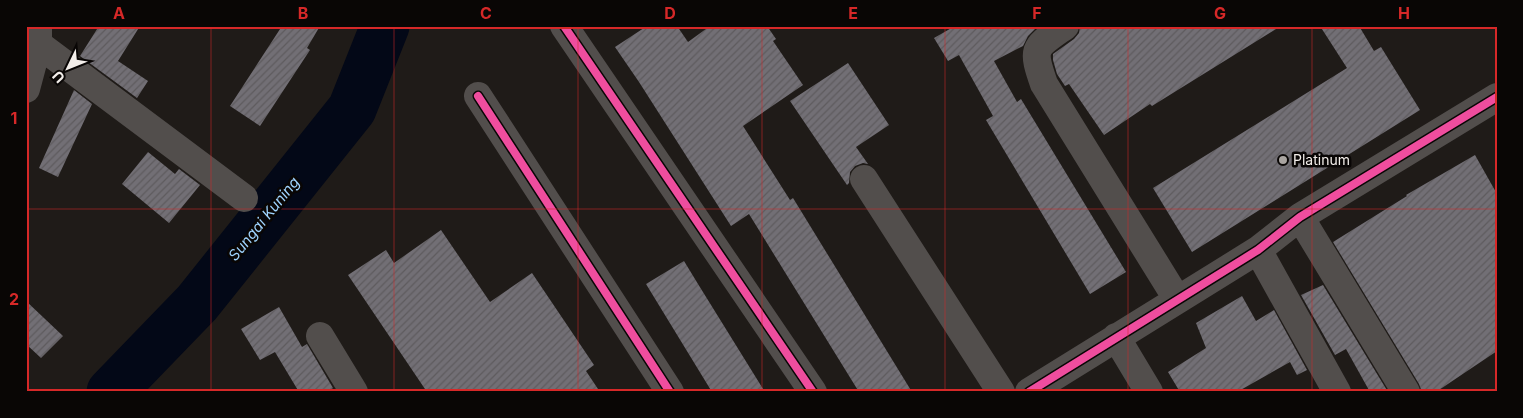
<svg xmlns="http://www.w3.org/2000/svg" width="1523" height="418" font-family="Inter,sans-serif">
<defs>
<pattern id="building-hatch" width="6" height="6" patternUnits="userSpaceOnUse" patternTransform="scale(1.25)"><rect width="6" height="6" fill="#726f75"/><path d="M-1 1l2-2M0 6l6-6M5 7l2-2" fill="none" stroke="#5e5b5e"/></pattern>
</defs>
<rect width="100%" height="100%" fill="#1f1b18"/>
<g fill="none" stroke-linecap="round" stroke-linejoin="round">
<path stroke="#030817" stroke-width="49" d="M111,392L197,303L352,109L385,26"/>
</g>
<path fill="url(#building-hatch)" d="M99,26H140L118,61L148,81L137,98L80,56Z
M282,26H320L307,48L310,50L260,126L230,106Z
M647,26H677L688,42L710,26H767L776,39L773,41L803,85L743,126L790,200L793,198L912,392H859L749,214L731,226L639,82L615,47Z
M955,26H1038L1028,36L1023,46L994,61L1017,102L1021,99L1126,272L1090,294L986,120L993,116L959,55L948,61L934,38Z
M1080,26H1281L1152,106L1150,104L1104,135L1069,84L1065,86L1057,74L1053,60V54L1074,39L1079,33Z
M1320,26H1359L1374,51L1381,47L1420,110L1192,252L1153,188L1347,68Z
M848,63L889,125L856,147L868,164L863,163L855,166L850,172L849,183L847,185L790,101Z
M74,90L92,104L58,177L39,168Z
M148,152L175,174L179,169L200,185L169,223L122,184Z
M1475,155L1497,194V351L1436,392H1422L1419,384L1333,242L1407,196L1406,195Z
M441,230L490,302L532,273L594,365L586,371L600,392H427L348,275L386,250L394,263Z
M684,261L698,284L765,392H712L646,284Z
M1323,285L1388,392H1370L1346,349L1335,355L1301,295Z
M1242,296L1256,321L1274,310L1307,370L1297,375L1290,362L1237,392H1180L1168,372L1206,348L1196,323Z
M26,301L63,336L41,358L26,344Z
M279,307L302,347L307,344L333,388L328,392H299L275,352L260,360L241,329Z"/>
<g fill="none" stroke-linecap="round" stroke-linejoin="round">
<path stroke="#524e4c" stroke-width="28" d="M564,26L813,392
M1065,26C1034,48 1031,47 1044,84L1177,299
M38,44L244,198
M26,89L38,44V28
M478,96L670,392
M864,179L1001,392
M1300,217L1406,392
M1258,250L1337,392
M320,336L354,392
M1116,337L1149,392
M1029,392L1258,250L1300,217L1497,97"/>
<g stroke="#090605" stroke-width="11">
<path id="cycleway" d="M564,26L813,392
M478,96L670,392
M1029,392L1258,250L1300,217L1497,97"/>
</g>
<use href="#cycleway" stroke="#ef4d9e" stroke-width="8"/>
</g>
<path fill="none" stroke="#d62828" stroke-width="1" stroke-opacity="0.55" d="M211,26V392M394,26V392M578,26V392M762,26V392M945,26V392M1128,26V392M1312,26V392M26,209H1497"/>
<circle fill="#a9a4a0" stroke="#090605" stroke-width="2" cx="1283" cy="160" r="5"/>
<g text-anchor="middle" stroke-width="5" stroke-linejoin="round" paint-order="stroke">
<g font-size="14" fill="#f3eeea" stroke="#090605" text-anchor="start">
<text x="1293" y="165">Platinum</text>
</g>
<g font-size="15" font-style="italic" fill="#9ed2fd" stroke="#090605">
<text transform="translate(264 219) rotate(-51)" y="5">Sungai Kuning</text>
</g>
</g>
<rect width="1523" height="418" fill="none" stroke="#090605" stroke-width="55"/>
<g transform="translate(68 68) rotate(227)" stroke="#090605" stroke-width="4" paint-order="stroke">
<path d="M0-4L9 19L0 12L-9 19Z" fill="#f3eeea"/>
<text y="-8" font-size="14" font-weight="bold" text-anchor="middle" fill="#f3eeea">U</text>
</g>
<rect x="28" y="28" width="1468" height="362" fill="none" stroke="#d62828" stroke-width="2"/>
<g font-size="16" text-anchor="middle" font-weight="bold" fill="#d62828">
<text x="119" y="19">A</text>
<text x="303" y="19">B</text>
<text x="486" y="19">C</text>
<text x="670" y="19">D</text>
<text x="853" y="19">E</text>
<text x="1037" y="19">F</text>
<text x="1220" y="19">G</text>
<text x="1404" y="19">H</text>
<text x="14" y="124">1</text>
<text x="14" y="305">2</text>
</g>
</svg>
